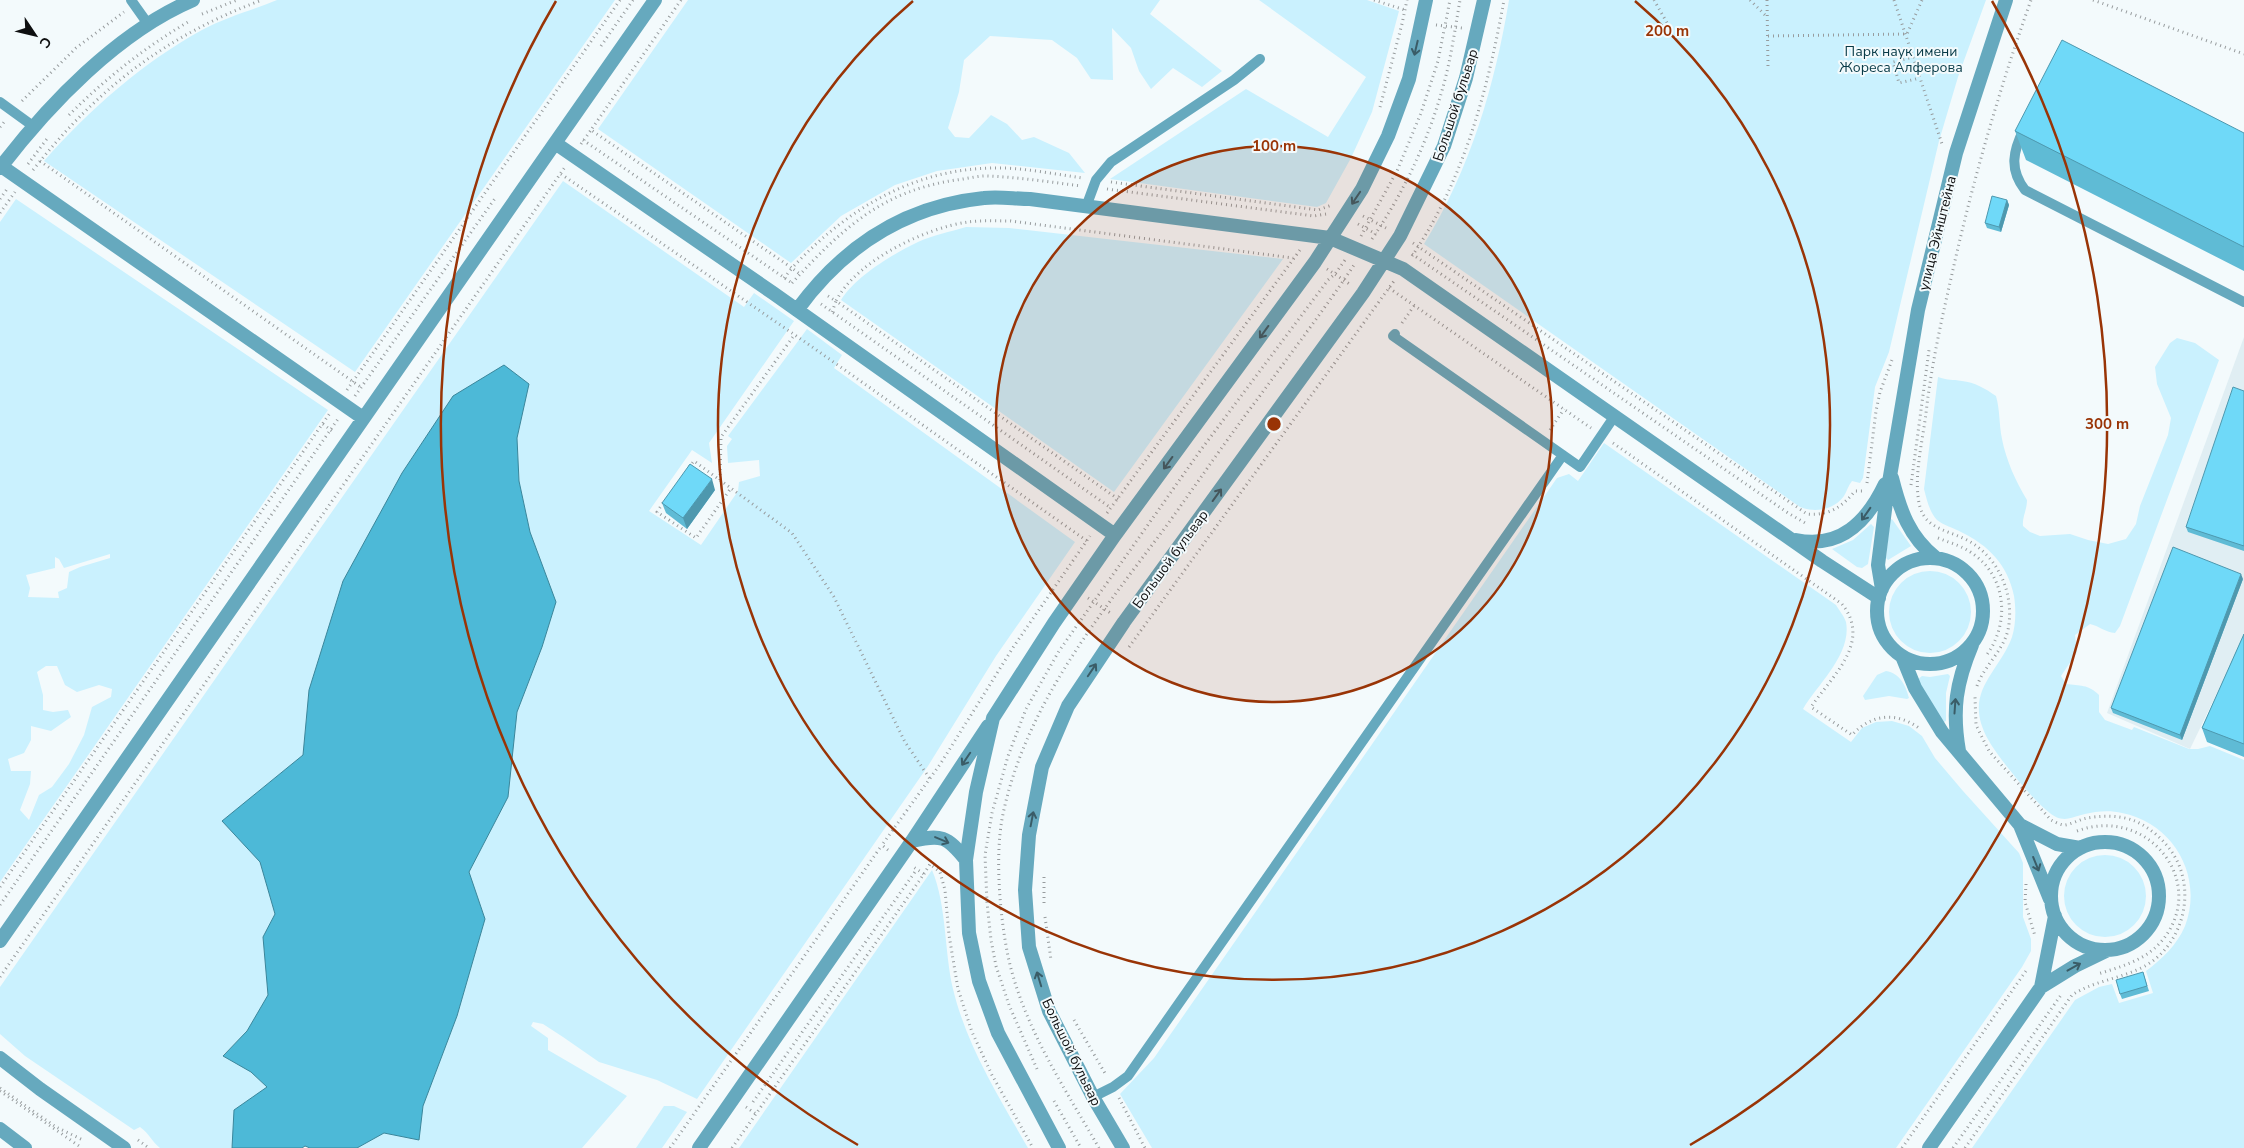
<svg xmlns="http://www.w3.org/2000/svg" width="2244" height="1148" font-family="'Nunito Sans',sans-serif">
<rect width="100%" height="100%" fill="#f3fafc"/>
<path fill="#e0eef3" d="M2244,337V637L2190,749L2107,713Z"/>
<path fill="#caf1fe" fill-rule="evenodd" d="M277,0H615L355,372L44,161C90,109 142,63 202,30C226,17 253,10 277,0Z
M688,0H1160L1150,14L1222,71L1202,87L1173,68L1151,89L1139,71L1131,48L1112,28L1113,80L1091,79L1077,58L1052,40L990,36L964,60L959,92L948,128L955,137L969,138L991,115L1007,124L1022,140L1034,137L1069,153L1085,173L992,163L937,171L895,185L841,216L791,263L598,129Z
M1259,0H1367L1399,11L1372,112L1351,158L1326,203L1317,207L1110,179L1246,89L1328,137L1366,77Z
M1509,0H1986L1958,77L1939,141L1889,352L1875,387L1863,478L1860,483L1852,481C1848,486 1847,491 1844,496C1834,510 1815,513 1800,507L1424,244C1470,170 1495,85 1509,0Z
M563,181L744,307L754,293L794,321L709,443L712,463L692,450L649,511L701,545L738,491L739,482L760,476L759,460L728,463L727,446L732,439L728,436L807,329L842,355L834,368L1075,542L996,656L928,766L697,1099L657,1080L599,1062L563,1037L543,1024L533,1022L531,1026L548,1038V1050L627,1096L582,1148H357L384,1133L419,1139L423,1106L457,1016L485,919L469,872L508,797L517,712L542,647L556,603L530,532L519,481L517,438L529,384L453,396L402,473L343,581L309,690L303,755L222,821L260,862L275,914L263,937L268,995L247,1031L223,1055L251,1072L267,1087L231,1147L232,1148H160C152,1142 149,1133 140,1127L134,1130L25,1056L0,1034V987Z
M16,199L328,410L0,882V222ZM110,554V558L80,567L69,572L67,588L58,592L59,598L28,597L30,588L26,575L55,568V557L59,559L64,568ZM46,666H57L65,685L77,692L99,685L112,689L111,697L92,707L84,735L69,764L52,787L39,795L29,820L20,810L30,784L31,771H11L8,759L24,753L31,740V726L51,731L71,717L68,710L53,712L43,710V695L37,672Z
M966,227L1009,228L1283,259L1114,492L841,300C856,276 893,254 918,242C933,235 950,232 966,227Z
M2177,338L2195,343L2219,360L2120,626L2115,633C2105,632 2099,626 2090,624L2075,635L2077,652L2061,676L2066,684C2080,686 2088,684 2099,695V712L2105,720L2132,730L2134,727L2189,749H2198L2210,746L2244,760V1148H1972L2075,1000L2099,987L2112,984L2119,1003L2153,993L2146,971C2162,959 2177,945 2185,926C2204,876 2173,823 2122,813C2111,810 2096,811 2085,814C2074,816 2067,822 2056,817C2041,811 1997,756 1989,741C1961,692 1998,675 2012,637C2016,624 2016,609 2014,596C2008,565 1988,545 1961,532C1954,528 1943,525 1937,520C1929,511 1927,500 1924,489L1938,377C1950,381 1951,379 1962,381C1974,382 1986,389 1996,396C2000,410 1999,424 2002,439C2006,460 2016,482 2027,500C2027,510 2022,517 2023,526L2030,532L2040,536L2070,534L2088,540L2108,544L2126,539L2136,524L2140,506L2168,435L2171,418L2157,384L2155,367L2170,343Z
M1604,443L1836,605C1839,610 1844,616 1846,622C1852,654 1818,684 1803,709L1851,742L1862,728L1876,722L1892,721L1909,726L1922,736L1935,758L1963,791L2019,853L2023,863V917L2031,939V951L2022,967L1896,1148H1152L1120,1094L1154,1058L1557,478L1569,474L1578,481Z
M1892,519L1911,546L1888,560L1886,558L1890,520Z
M1871,524L1874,527L1868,564L1862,568L1857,567L1832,549L1853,540Z
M1889 612a41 41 0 1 1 82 0a41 41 0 1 1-82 0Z
M1886,671C1900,673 1906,686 1909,698L1907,699L1889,696L1865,700L1863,696L1877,675Z
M1948,674L1950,676L1946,693V721L1942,723L1917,680L1922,676L1930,677Z
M2064 896a41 41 0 1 1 82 0a41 41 0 1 1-82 0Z
M932,870C947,906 944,950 953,989C967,1047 999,1097 1028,1148H739Z
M664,1106H674L687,1112L662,1148H636Z"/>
<path fill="#4db9d7" stroke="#3a869b" d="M504,365L529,384L517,438L519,481L530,532L556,602L542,647L517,712L508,797L469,872L485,919L457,1016L423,1106L419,1140L384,1133L357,1148H310L305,1146L302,1148H232L234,1110L267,1087L251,1072L223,1056L247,1031L268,995L263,937L275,914L260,862L222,821L303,755L309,690L343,581L402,473L453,396Z"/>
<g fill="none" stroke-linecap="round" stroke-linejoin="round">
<path stroke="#979c9e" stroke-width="3" stroke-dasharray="1 4" stroke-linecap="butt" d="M681,0L591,130L792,268C845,211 910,170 991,168C1021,167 1053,174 1083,178
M1374,0L1405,10
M1654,0L1670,28
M1750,0L1767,17
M1767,0L1768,69
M1894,0L1942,144
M2093,0L2244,54
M202,14L237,0
M1436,25L1462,28
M1768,36L1907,34L1922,0
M601,46L633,0
M1914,57L1893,62L1899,83L1920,78
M22,101L76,48L124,12
M1380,107L1402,24L1407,0
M69,115C105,79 144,48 188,22
M0,127L5,121
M583,140L792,283
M581,144L591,130
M40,161L362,388
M28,164L49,136
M33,170C97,89 165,36 262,0
M561,174L808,344L1087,541
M1111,182L1318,210L1332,205
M1107,189L1314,216L1326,214
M0,199L7,189
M0,213L15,192
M1363,216L1386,228
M1358,224L1376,234
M1361,236L1397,171L1421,113L1438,61L1450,0
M1372,239C1404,192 1428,141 1443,87C1451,59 1455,29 1460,0
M1413,243L1807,514C1829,516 1842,507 1855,491H1864
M1412,254L1788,513L1807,524
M1412,256C1464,180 1488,89 1504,0
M1327,269L1351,285
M784,278L792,268L801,275
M792,283C841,230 881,191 956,180C966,179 976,176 986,176C1018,177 1050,182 1081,186
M1389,288L1591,428
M828,296L836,301L832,312
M821,304L1111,508
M1402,323L1414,306
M347,390L620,0
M355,396L496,197
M323,424L332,431
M1550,430L1564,409
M1613,443L1842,604C1872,642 1833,675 1811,707L1852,735C1871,714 1897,711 1920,729
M689,467L694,461L792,533L834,597L905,742L930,779
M720,480L721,437L795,334
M1867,483L1876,411L1880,392L1892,360
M1911,485L1929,350
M1118,499L836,301C856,261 925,228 968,222C982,220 997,221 1011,221L1293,258
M663,503L657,512L696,538L731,488
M1107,513L1300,250
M1938,538C1950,543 1963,546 1973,554C2007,577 2010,624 1986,656
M1088,598L1112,614
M1129,647L1394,281
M1977,686C1984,666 2003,651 2008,630C2015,595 1999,557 1967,540C1943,528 1921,529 1918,496C1915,471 1923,438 1926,413C1931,369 1940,326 1950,283C1971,187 1998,93 2031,0
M2077,831C2150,804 2212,887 2159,944C2143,961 2120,967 2098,974
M888,850L882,845L941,763L1014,646L1090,536
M924,874L930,864L940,872L945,890L949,935L958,989L972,1032L992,1075L1033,1148
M1044,877V906
M2026,884L2025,902L2035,936
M0,887L330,413
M0,905L338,419
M1045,917L1051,960
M0,977L565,167
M1074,1020L1106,1075
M1037,1069L1009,1005L996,966L991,940L987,903L985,855L992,813L1008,756L1026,709L1059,651L1200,451L1328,280L1335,274L1345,260
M0,1088L56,1127L83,1140
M0,1091L82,1148
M1119,1098L1145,1148
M1054,1101L1081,1148
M753,1102L917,869
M746,1107L756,1114
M138,1140L149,1148
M670,1148L882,845
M732,1148L924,874L912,866
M1099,1148C1064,1087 1023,1026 1008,956C1000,917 995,859 1002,819C1024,706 1100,615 1167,525C1198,482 1227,439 1259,397C1291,353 1324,310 1354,265
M1902,1148L2028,968
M1953,1148L2061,995
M1965,1148L2072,995C2092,982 2117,979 2139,969C2175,953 2192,910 2182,874C2176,851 2157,831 2135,821C2120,815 2099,815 2083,819C2077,821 2071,824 2065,825C2060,825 2055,822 2051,820L1989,751L1976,725L1975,697"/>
<path stroke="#66a9be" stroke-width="10" d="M131,0L148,24
M0,102L33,126
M2024,129C2013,151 2009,169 2025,190L2244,302
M1086,207L1096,180L1111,162L1234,80L1260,59
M1395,334L1393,336L1580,467L1614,417
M1093,1097L1113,1087L1128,1076L1563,455"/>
<path stroke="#66a9be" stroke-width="14" d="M655,0L555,143L773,293L1115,535
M1,166L363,418
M0,168C49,104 118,32 193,0
M797,310C843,247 905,206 984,198C999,196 1015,199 1030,199L1330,238L1403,269L1822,561L1879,598
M1892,478C1900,510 1909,537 1936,558
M1796,540C1840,549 1867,522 1885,484
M1877 611a53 53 0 1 1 106 0a53 53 0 1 1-106 0Z
M1882,589L1878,565L1887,494L1918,310L1956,153L2006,0
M1902,656L1915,688L1942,732L2020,825L2050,899
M1959,751C1952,710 1956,683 1972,645
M2020,825L2057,844L2080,848
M912,841C941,834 947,836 966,860
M2051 896a54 54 0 1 1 108 0a54 54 0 1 1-108 0Z
M0,941L555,143
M2041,987L2075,966L2106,951
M0,1058L40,1089L124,1148
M0,1129L25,1148
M699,1148L912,841L988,726
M1059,1148L998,1033L979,981L969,933L966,860L976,792L993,718L1054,623L1115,535L1315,262L1362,189L1388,136L1409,79L1426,0
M1123,1148L1093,1097L1049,1011L1029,947L1025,890L1029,835L1042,767L1068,706L1124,622L1363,293L1400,236L1444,146L1466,78L1484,0
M1929,1148L2041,987L2055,916"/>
</g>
<path fill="#5fbbd5" d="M2015,131L2244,133V271L2026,160Z
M2007,200L2009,205L2001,232L1987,228L1985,223Z
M2244,391V551L2188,532L2186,527Z
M715,490L687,529L666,513L662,503Z
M2243,579L2182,740L2113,713L2111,708Z
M2244,634V757L2207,742L2202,728Z
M2143,972L2149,991L2122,999L2120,994Z"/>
<path fill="#4e98ae" d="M2007,200L2009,205L2001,232L1999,227Z
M712,479L715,490L687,529L683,518Z
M2241,574L2243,579L2182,740L2180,735Z"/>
<path fill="#6fd9f8" stroke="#4e98ae" d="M2062,40L2244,133V247L2015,131Z
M1992,196L2007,200L1999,227L1985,223Z
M2233,387L2244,391V546L2186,527Z
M690,464L712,479L683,518L662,503Z
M2173,547L2241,574L2180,735L2111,708Z
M2244,634V744L2202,728Z
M2143,972L2147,986L2120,994L2116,980Z"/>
<defs><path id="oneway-shaft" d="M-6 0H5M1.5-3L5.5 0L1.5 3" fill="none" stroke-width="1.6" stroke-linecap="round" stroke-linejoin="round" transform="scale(1.25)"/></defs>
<g stroke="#3a5c67">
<use href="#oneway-shaft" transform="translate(1416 48) rotate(103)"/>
<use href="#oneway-shaft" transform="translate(1356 198) rotate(124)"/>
<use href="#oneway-shaft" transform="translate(1264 332) rotate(126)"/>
<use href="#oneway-shaft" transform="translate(1168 463) rotate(126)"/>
<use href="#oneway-shaft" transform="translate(1217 495) rotate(-54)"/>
<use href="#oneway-shaft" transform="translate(1866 514) rotate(125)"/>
<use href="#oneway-shaft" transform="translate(1092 670) rotate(-56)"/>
<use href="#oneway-shaft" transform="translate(1955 706) rotate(-86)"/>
<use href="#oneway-shaft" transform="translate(966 759) rotate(124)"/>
<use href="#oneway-shaft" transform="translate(1032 819) rotate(-79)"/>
<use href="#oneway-shaft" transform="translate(942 840) rotate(23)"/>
<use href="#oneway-shaft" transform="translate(2036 864) rotate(68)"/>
<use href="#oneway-shaft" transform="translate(2074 967) rotate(-29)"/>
<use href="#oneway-shaft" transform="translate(1039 979) rotate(-107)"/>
</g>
<circle cx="1274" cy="424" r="278" fill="#993406" fill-opacity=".12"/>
<g fill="none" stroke="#993406" stroke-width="2.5">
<circle cx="1274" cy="424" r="278"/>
<path d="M1635 1A556 556 0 1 1 913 1"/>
<path d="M858 1145A833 833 0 0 1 556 1M1992 1A833 833 0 0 1 1690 1145"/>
</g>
<g text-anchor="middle" stroke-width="4" stroke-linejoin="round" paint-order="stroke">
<g font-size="14" fill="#073a47" stroke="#f3fafc">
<text x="1901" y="56">Парк наук имени<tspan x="1901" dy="16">Жореса Алферова</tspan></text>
</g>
<g font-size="14" fill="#0e0f10" stroke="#f3fafc">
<text transform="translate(1455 105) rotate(-72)" y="5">Большой бульвар</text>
<text transform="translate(1937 233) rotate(-76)" y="5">улица Эйнштейна</text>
<text transform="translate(1170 559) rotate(-54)" y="5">Большой бульвар</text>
<text transform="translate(1072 1052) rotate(64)" y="5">Большой бульвар</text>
</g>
</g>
<circle cx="1274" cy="424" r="8" fill="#993406" stroke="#f3fafc" stroke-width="2.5"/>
<g font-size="15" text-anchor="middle" font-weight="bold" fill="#993406" stroke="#f3fafc" stroke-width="4" stroke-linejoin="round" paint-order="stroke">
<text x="1667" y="36">200 m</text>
<text x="1274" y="151">100 m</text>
<text x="2107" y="429">300 m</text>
</g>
<g transform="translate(35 35) rotate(125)" stroke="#f3fafc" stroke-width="4" paint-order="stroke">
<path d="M0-4L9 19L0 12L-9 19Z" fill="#0e0f10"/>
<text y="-8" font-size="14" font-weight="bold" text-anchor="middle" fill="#0e0f10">С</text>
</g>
</svg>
